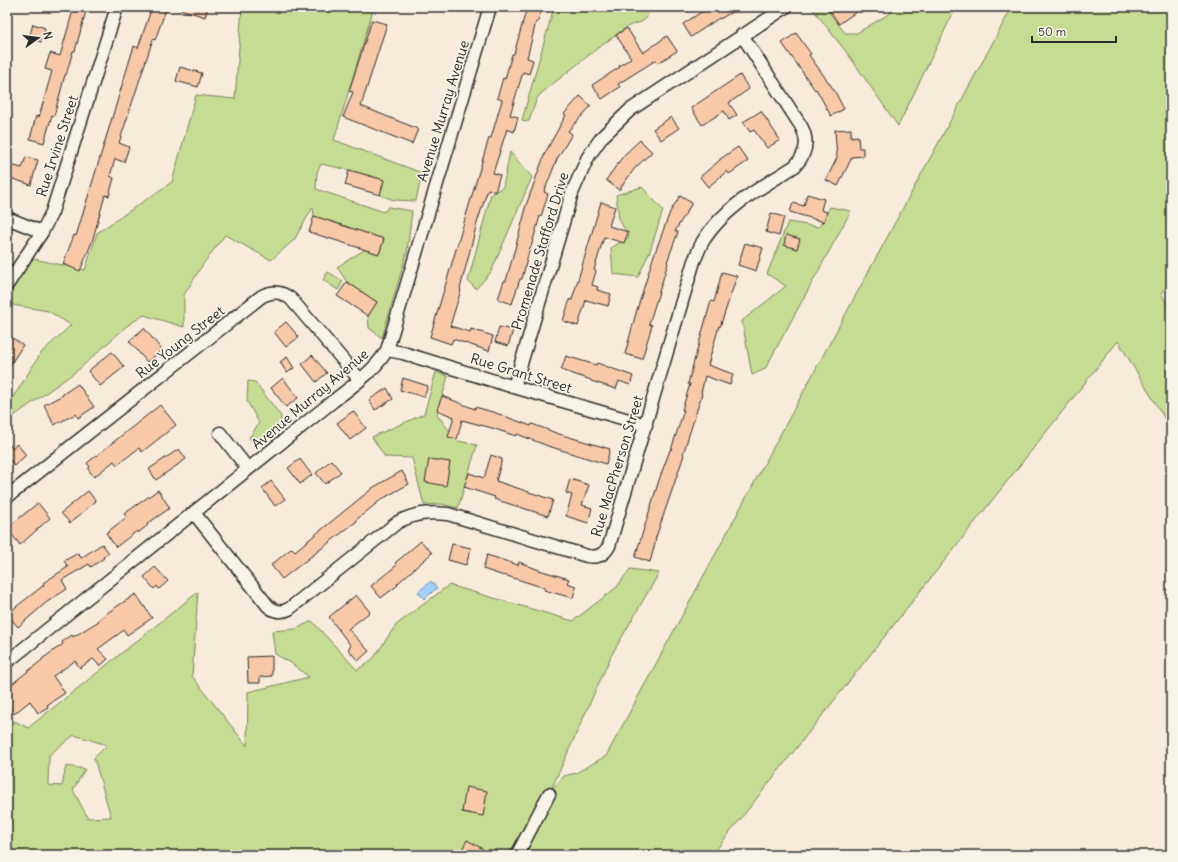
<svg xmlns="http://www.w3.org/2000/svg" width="1178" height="862" font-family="Delius,sans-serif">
<rect width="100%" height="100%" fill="#f7ebdb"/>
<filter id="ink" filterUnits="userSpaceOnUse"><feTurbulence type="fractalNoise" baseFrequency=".025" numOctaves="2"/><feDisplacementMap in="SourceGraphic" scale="8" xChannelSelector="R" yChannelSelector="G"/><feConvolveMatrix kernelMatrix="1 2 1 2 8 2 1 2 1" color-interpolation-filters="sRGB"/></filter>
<g filter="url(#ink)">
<path fill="#c6dc92" stroke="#78845e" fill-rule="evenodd" d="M242,7H374L334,140L422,173L416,201L394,200L380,195L384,180L349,170L321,164L317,172L316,189L384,212L388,207L412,211L407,252L382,338L369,328L368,316L377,302L347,282L337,267L364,250L379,254L384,239L314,216L313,207L294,240L271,260L225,235L203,264L184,295V327L144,315L128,325L78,370L7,421V407L41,353L71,325L48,311L7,304V274L25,257L85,270L97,233L172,182L196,95L235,99Z
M554,7H656L648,13C647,24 635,22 627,27C598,47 570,70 543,92L537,98L529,121L524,122L522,120Z
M814,7H825L845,33H857L897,9V7H956L898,126L850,57L812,8Z
M1012,7H1171V280L1161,293L1171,312V429L1118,341L712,855H7V717L28,728L198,592L192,676L247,746L248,692L309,677L291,663L275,654L272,631L296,629L312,621L357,670L373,659L396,625L449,585L573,621L617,587L630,569L659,573L611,656L551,790L564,776L576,773L606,756ZM74,735L107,745L94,758L111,817L88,818L73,790L85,769L66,766L62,786L48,785L49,755Z
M510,152L532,177L491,272L476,289L468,281L491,194L503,187Z
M642,187L663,210L650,251L638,277L613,274L611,248L629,237L619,219L616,195Z
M830,207L851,211L765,369L752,375L742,321L786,286L767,274L788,222L819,227Z
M328,272L343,281L338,290L323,280Z
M436,372L448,376L437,415L458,441L477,445L458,508L441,504L424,505L412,458L385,457L372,437L424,414Z
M248,381L255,382L281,416L280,426L256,446L249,438L259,423L247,401Z"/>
<path fill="#9fd2fd" stroke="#718fa9" d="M431,581L437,588L424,599L418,592Z"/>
<path fill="#f8c9a8" stroke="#2b2b2b" d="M74,7H87L75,51H73L66,75H65L54,116L52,115L44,143L30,139L36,116L39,117L52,71L45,69L50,53L60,56Z
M152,7H167L155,40L153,39L119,143L129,147L124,162L115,159L110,176L114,178L109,196L105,195L92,242L80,271L63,264L74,235L76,236L134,46L138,48Z
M181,7H208L205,17L180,9Z
M527,7H542L538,22H536L527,58L533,60L529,74L523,72L510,115L518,117L514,132L507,129L493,173L500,175L495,192L488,189L477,223L460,289L461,290L450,326L470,332L471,329L493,336L489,351L453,339L451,344L430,337L489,138H491L502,100L497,98L503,78L505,79L512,54H514Z
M709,7H740L720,19L719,18L691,37L683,24Z
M835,7H863L839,24L830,11Z
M372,20L387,24L361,106L418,129L412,144L343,117L353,92L349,91Z
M33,24L45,28L41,42L29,38Z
M627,28L643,53L667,36L677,51L658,63L656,60L618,84L620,87L602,99L592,85L620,67L619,66L631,58L616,35Z
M796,33L811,54L809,55L834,90L844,109L831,116L816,89L815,90L782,43Z
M180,67L202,73L198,87L176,81Z
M740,75L749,89L729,103L737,115L729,120L724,111L702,125L691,108Z
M580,96L591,106L568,131L572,134L557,159L544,192L548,194L541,217L540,216L531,247H530L522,279H520L512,304L498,299L504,281H506L525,212L524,211L545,153L566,115L564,114Z
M761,111L780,140L767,148L754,130L750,132L743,122Z
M671,117L679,128L661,140L653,129Z
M851,129V137L858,136L859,148H863V156L852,157L838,186L826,180L837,158L835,130Z
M640,140L652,152L635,168L619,190L606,180L624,155Z
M738,147L748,161L729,174L727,171L708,187L700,177L720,160V159Z
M26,157L38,160L31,185L7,177V164L22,168Z
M349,170L384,180L380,195L345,185Z
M807,194L824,199L821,210L827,212L824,222L790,212L793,203L804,206Z
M680,196L692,203L675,231L678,232L667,262L668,263L649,324L652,325L642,359L625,354L636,313L653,258L670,212Z
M601,202L615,207L609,226L628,232L624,243L604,237L594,270L596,271L592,285L598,287L597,290L611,294L608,306L586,300L578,326L563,321L570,299L572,300Z
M771,213L784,217L779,236L766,232Z
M314,216L384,239L379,254L309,232Z
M786,235L800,239L797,249L784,245Z
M745,243L763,248L756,271L738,265Z
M722,272L737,276L720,327L719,326L708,365L733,374L730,385L705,376L701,393L702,394L683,454L684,455L655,540H656L650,562L635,557L660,477L670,450H671L684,410H682L690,384H688L694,361L711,301L714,302Z
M347,282L377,302L368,316L337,296Z
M286,322L299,337L286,347L274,332Z
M499,327L513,330L508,346L495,342Z
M144,328L162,350L147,362L129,341Z
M11,337L23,345L7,370V343Z
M112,352L124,367L100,386L88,371Z
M312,355L327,373L316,382L302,364Z
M566,356L596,365L597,363L633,376L630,385L619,381L616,389L591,381V380L561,370Z
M287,357L294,368L287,373L280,362Z
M283,378L298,398L286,407L271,388Z
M403,378L428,386L424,397L400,390Z
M78,384L94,407L78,418L76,414L54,425L44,405L63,395V394Z
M387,388L393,399L375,410L369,400Z
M442,396L475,409V407L496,413L531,426L532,424L559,434L610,449L606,464L548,446L517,434L516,436L492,428L462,420L457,439L448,437L454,417L437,410Z
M160,405L176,425L142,452L139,448L117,465L114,461L94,477L88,469L90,467L87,463Z
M353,411L366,428L350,440L337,423Z
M7,441L12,448L17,444L26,455L14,466L7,457Z
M179,449L186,459L156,480L149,469Z
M491,455L502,459L496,481L553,500L548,516L494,499L495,497L464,487L469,473L484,478Z
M300,459L312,475L300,484L288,468Z
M429,459L450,462L446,486L425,482Z
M331,460L341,472L325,484L316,473Z
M402,471L409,484L382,499L356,520L357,521L282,579L271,565L292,548L295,551L374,487Z
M570,479L589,485L582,505L592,508L588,523L566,516L572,495L566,493Z
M271,481L285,499L275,506L262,488Z
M158,490L170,508L147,524L148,525L138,533L137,531L116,547L106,533L127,517L124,514Z
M88,491L96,501L70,523L61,513Z
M38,503L50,518L20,545L7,528Z
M421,541L432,553L397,584L398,585L381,598L371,586L397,565L395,563Z
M102,544L109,553L103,557L104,558L91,567L89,564L62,580L67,589L47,602L18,627L7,614L44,585L43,583L68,567L64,561L78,553L81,558Z
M452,544L471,548L466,565L448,560Z
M487,555L518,565L519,562L539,570L569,579L567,583L576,586L573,598L544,590L545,588L504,575V576L483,569Z
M155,567L168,581L159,589L157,586L154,589L144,577Z
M136,594L152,618L127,635L124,630L98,649L108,659L100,666L93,659L80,668L75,661L53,676L65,693L47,705L48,707L38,713L30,701L14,714L7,705V688L42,660V659L63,644L62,642L72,635L73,637L99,621L98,620L110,611Z
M356,595L370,612L348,629L369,651L358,661L348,649L351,646L329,617Z
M272,656V676L260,677V683H248L247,657Z
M466,787L487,791L483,816L462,812Z
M467,840L483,849L480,855H459Z"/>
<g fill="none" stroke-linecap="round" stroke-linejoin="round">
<g stroke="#2b2b2b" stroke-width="15">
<path id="minor" d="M7,218L42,232
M7,285L42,232L52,212L117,7
M387,350L403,353L514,387L646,425
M514,387L572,193L588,157L602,137L630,110L786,7
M220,433L248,469
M7,497L262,296C273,291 281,291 291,299L360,380
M194,513L268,606C275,612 281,613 289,609L398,522C416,513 428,512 448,514L587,556C597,558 604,555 609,546L694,261C698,253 700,245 705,238C727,205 763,187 795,166C807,153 809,141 801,126L742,35
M7,662L332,402C352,386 374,372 387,350L490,7
M517,855L549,794"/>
</g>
<use href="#minor" stroke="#f7f3e8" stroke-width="12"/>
</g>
</g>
<g text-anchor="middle" stroke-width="3.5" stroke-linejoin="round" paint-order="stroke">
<g font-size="14" fill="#2b2b2b" stroke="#f7f3e8">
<text transform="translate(443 111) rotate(-73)" y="5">Avenue Murray Avenue</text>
<text transform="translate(57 146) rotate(-72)" y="5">Rue Irvine Street</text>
<text transform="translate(540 251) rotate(-73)" y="5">Promenade Stafford Drive</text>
<text transform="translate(180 342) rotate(-38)" y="5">Rue Young Street</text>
<text transform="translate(521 373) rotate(17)" y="5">Rue Grant Street</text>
<text transform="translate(310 399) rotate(-40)" y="5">Avenue Murray Avenue</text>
<text transform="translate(617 466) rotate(-73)" y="5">Rue MacPherson Street</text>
</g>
</g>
<rect width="1178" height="862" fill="none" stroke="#f7f3e8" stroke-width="24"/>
<rect x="12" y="12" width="1154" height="838" fill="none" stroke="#2b2b2b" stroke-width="1.5" filter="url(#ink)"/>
<g transform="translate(38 38) rotate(76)" stroke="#f7f3e8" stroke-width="3" paint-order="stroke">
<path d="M0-3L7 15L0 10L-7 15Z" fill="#2b2b2b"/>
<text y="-6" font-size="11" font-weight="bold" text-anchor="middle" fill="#2b2b2b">N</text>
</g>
<path d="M1032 36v6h84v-6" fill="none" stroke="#2b2b2b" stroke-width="2"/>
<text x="1038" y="36" font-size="12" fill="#2b2b2b" stroke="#f7f3e8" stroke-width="3" paint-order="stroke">50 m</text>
</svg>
